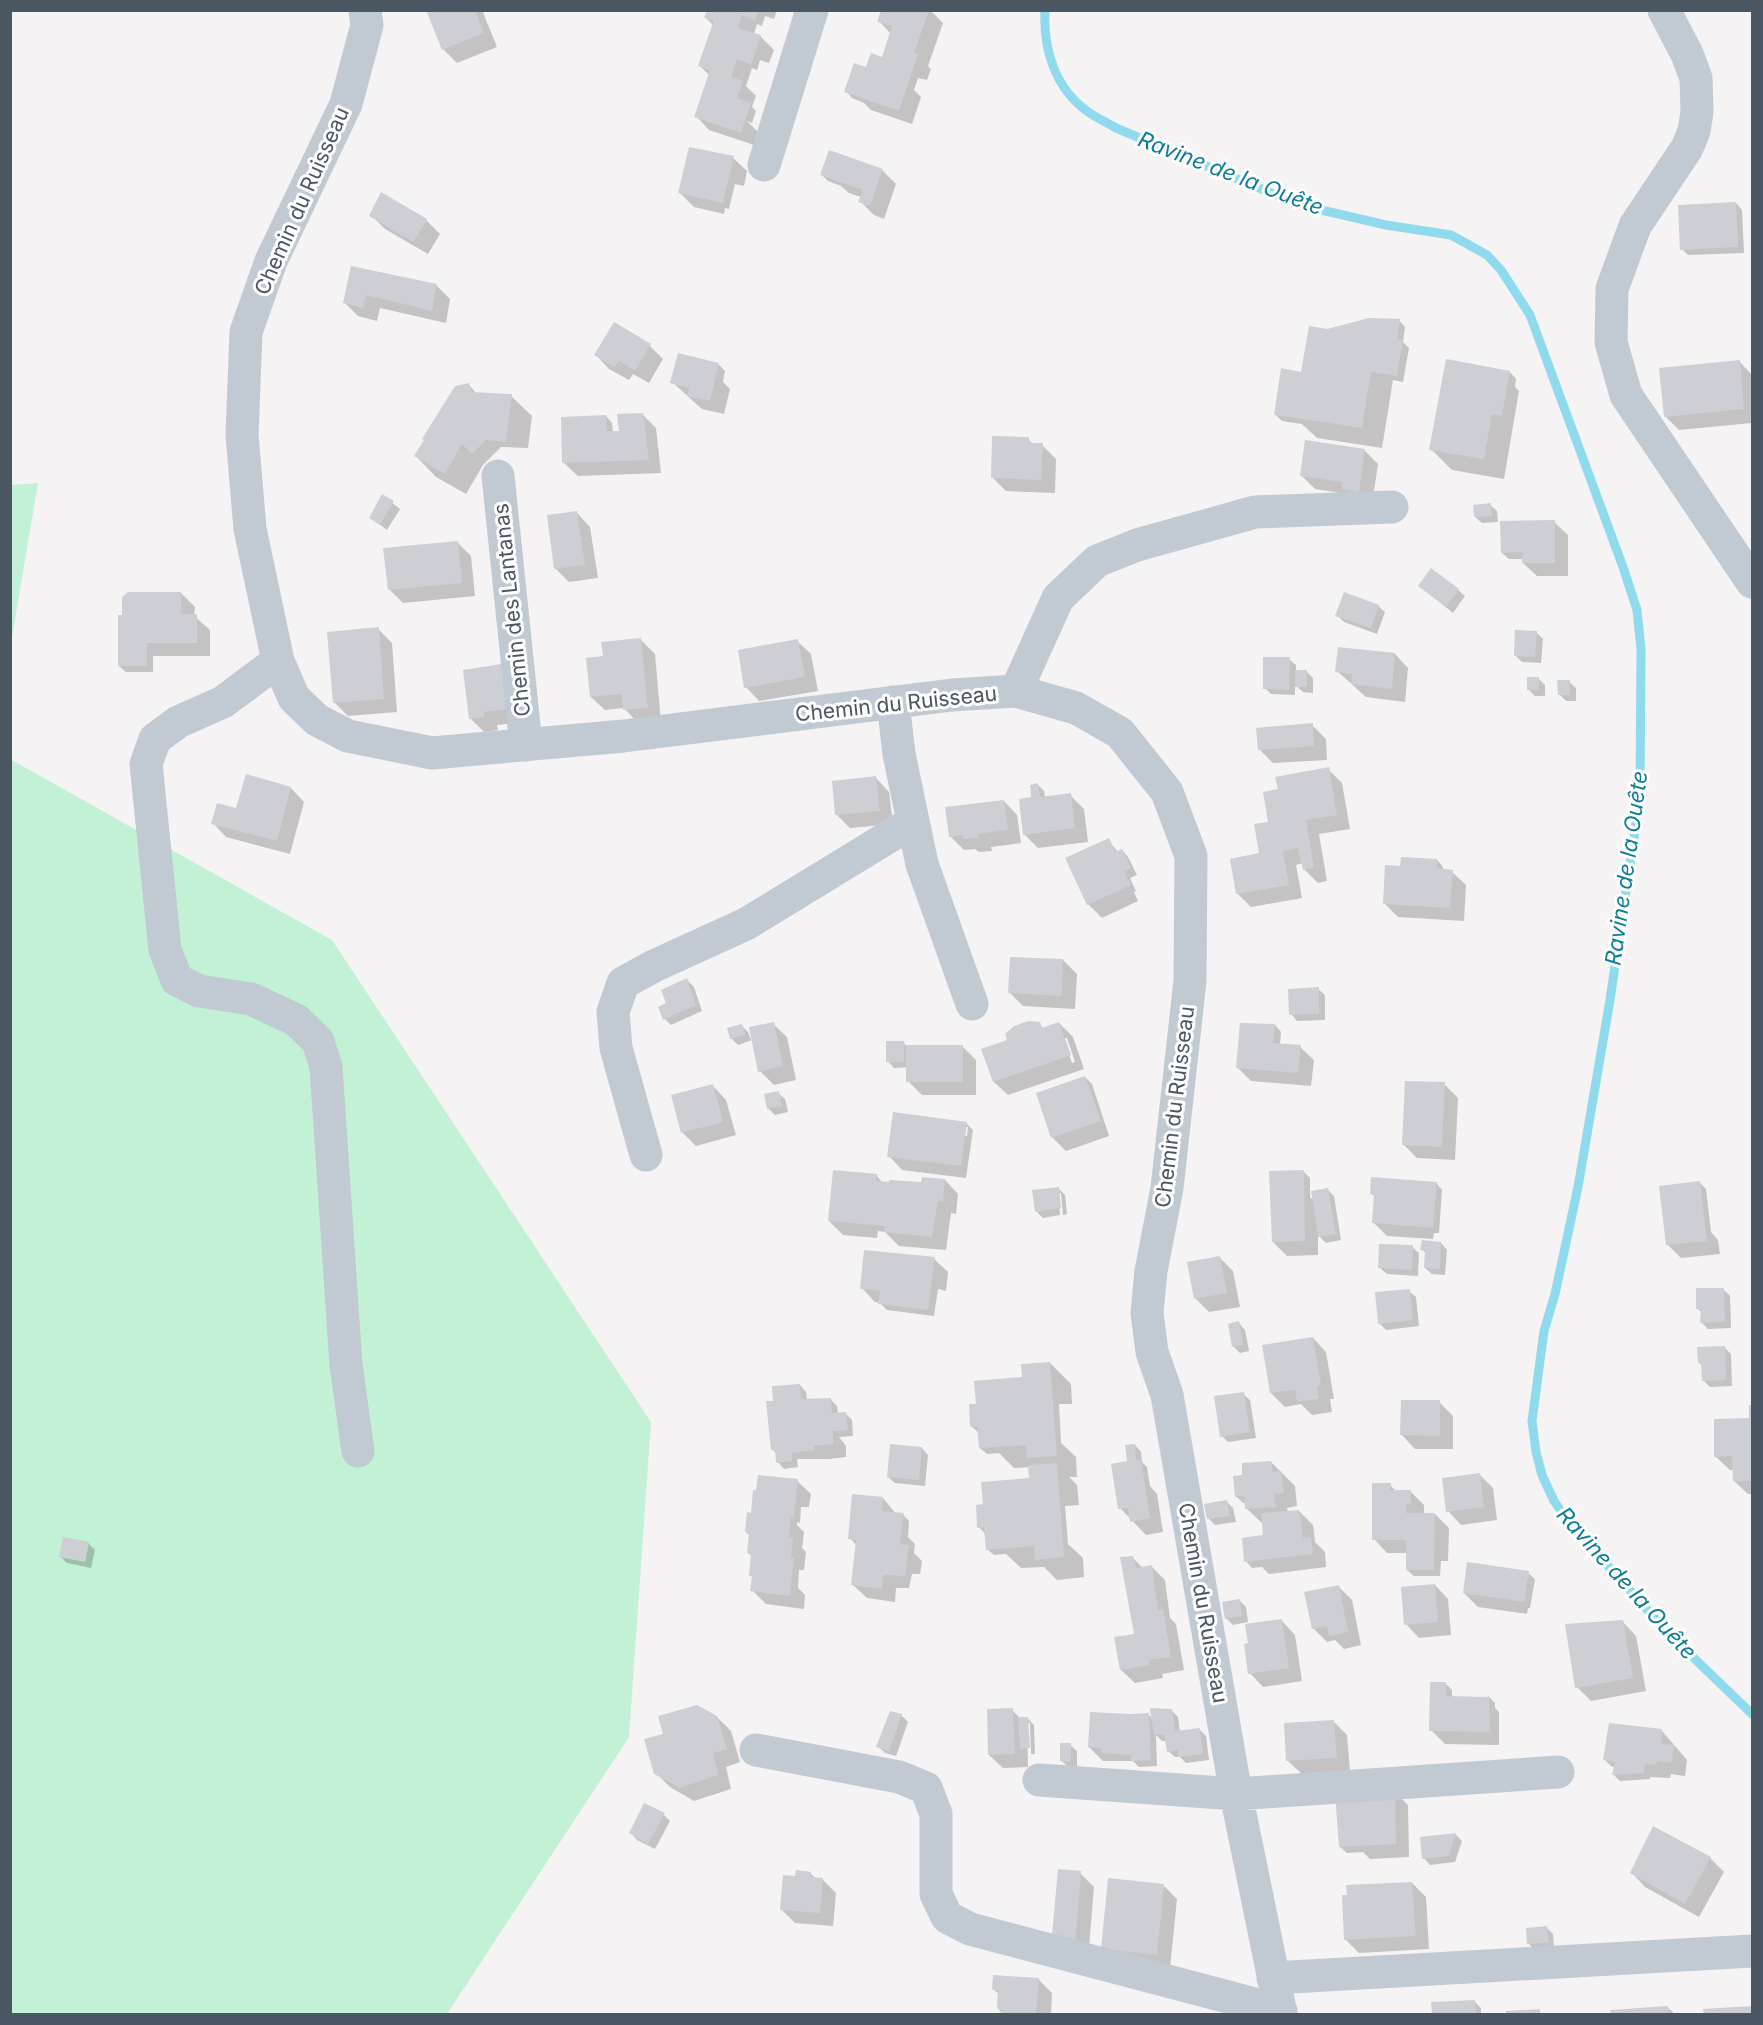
<svg xmlns="http://www.w3.org/2000/svg" width="1763" height="2025" font-family="Inter,sans-serif">
<rect width="100%" height="100%" fill="#f5f3f3"/>
<path fill="#c3f1d5" d="M38,483L11,644V485Z
M10,759L332,940L651,1422L629,1737L447,2014H11Z"/>
<path fill="#0003" fill-rule="evenodd" d="M428,10H482L497,47L457,63L443,49Z
M708,10H777L774,19L765,16L762,26L757,24L754,34L760,36L774,50L769,63L760,60L757,70L752,68L746,86L756,96L752,107L756,111L752,123L747,121L758,132L754,145L709,130L696,116L709,75L700,66L713,25L706,18Z
M882,10H930L943,23L928,66L931,69L927,80L918,78L914,90L921,97L912,124L871,110L864,103L852,98L846,91L865,68L883,59L891,34L879,21Z
M733,158L747,171L744,186L735,184L729,209L725,208L724,214L694,207L680,193Z
M882,170L896,184L884,219L874,215L860,201L861,197L849,193L841,186L828,181L822,175Z
M1736,203L1742,210L1744,253L1688,255L1682,249Z
M371,215L426,220L440,234L428,254L385,229Z
M352,268L437,286L450,299L446,323L380,308L377,321L358,316L345,303Z
M1399,320L1405,327L1403,342L1409,348L1403,382L1393,380L1382,448L1317,438L1302,424L1282,421L1275,414L1301,373Z
M650,346L663,359L649,383L633,374L629,380L609,369L596,355Z
M679,355L719,365L725,371L723,382L730,389L724,414L702,409L672,382Z
M1739,361L1752,375V423L1679,430L1665,416Z
M1510,372L1516,379L1515,387L1519,391L1504,479L1452,470L1431,449Z
M469,385L477,394L511,396L532,416L528,448L501,447L483,465L466,494L436,477L416,456Z
M642,414L656,428L661,473L578,476L564,463L606,416L612,423L613,432H620Z
M1028,439L1034,445H1042L1056,459L1055,493L1006,491L993,478Z
M1364,450L1378,464L1373,498L1315,489L1301,475Z
M383,496L400,509L387,530L371,518Z
M1490,505L1497,511L1498,522L1482,523L1475,517Z
M577,513L590,527L598,578L569,582L555,568Z
M1554,522L1568,535V576H1537L1523,563V559H1509L1502,553Z
M457,542L471,556L475,596L403,603L389,589Z
M1420,586L1458,590L1465,596L1453,613Z
M181,593L195,607L194,616L210,630V656H153V672H126L119,666Z
M1378,606L1385,612L1377,634L1344,622L1337,615Z
M378,629L392,643L397,712L348,716L334,702Z
M1536,632L1543,639L1541,663L1522,662L1516,656Z
M641,640L655,654L661,722L638,723L624,708L605,710L591,697L604,657Z
M797,641L811,654L818,691L759,701L746,687Z
M1395,654L1408,668L1405,702L1366,697L1337,671Z
M1289,659L1296,665V672H1307L1313,678V693L1303,692L1295,685V695L1271,694L1265,688Z
M464,671L520,714L513,723L497,725L498,730L484,732L471,719Z
M1538,678L1545,685V696H1535L1529,690Z
M1569,682L1576,688V701H1566L1559,694Z
M1312,725L1326,739L1327,760L1273,763L1260,750Z
M1328,769L1342,783L1350,829L1319,834L1327,881L1318,883L1304,869L1303,863L1296,865L1302,898L1251,907L1237,893L1261,854L1271,823Z
M876,778L889,792L893,824L850,828L836,814Z
M1038,785L1044,791L1045,798L1070,795L1084,809L1088,842L1038,848L1024,834Z
M291,788L304,802L290,854L226,837L213,823L237,810Z
M1004,801L1017,815L1021,843L991,847L992,851L979,852L975,849L964,850L950,836Z
M1108,840L1118,852L1122,850L1128,857L1137,875L1130,878L1136,891L1134,892L1138,901L1102,918L1088,904Z
M1437,860L1443,867V871L1452,872L1466,885L1464,921L1398,917L1384,903L1402,868Z
M1063,960L1077,974L1075,1009L1023,1006L1010,993Z
M687,980L694,987L702,1011L671,1025L665,1019L668,1004Z
M1318,989L1325,995V1020L1297,1021L1291,1014Z
M1059,1023L1073,1037L1084,1069L1008,1095L994,1082L1009,1041L1039,1024L1044,1029ZM1063,1038H1067L1075,1062L1072,1063Z
M773,1024L787,1037L796,1080L774,1085L760,1071L752,1040L738,1045L731,1038L742,1026L748,1032L751,1040Z
M1275,1025L1281,1032L1280,1045L1300,1047L1314,1060L1311,1086L1251,1081L1237,1067Z
M904,1043L907,1047H963L976,1060V1095H922L908,1081V1067L894,1068L888,1061Z
M1085,1077L1092,1084L1109,1136L1066,1151L1052,1137Z
M1444,1084L1458,1098L1455,1160L1417,1158L1403,1144Z
M713,1086L726,1100L736,1135L696,1146L682,1132Z
M778,1093L785,1099L788,1112L775,1115L768,1108Z
M966,1123L973,1130L966,1178L902,1170L889,1156ZM965,1127H968L967,1136H964Z
M1303,1171L1310,1178V1197L1315,1202L1327,1189L1334,1196L1341,1240L1326,1243L1318,1235V1255L1287,1256L1273,1242Z
M876,1175L882,1182L923,1184L945,1180L958,1194L956,1214L951,1213L946,1250L899,1246L885,1232L878,1231L877,1238L843,1235L829,1221Z
M1436,1183L1442,1190L1439,1233H1434L1433,1239L1387,1236L1373,1222L1375,1197L1371,1193Z
M1700,1183L1706,1189L1711,1232L1718,1240L1720,1254L1681,1258L1667,1244Z
M1058,1188L1065,1195L1067,1214L1063,1215L1061,1193H1058L1060,1215L1043,1218L1036,1211Z
M1441,1243L1447,1250L1445,1275L1432,1274L1425,1268L1426,1254L1422,1249Z
M1412,1247L1419,1253L1418,1276L1387,1274L1380,1268Z
M1219,1257L1233,1271L1240,1307L1209,1312L1196,1299Z
M934,1259L948,1272L946,1291L938,1289L934,1316L887,1310L880,1303L875,1302L862,1288Z
M1723,1289L1730,1296L1731,1328L1708,1329L1702,1323V1313L1697,1308Z
M1409,1291L1416,1297L1419,1326L1386,1330L1379,1323Z
M1239,1323L1245,1330L1249,1351L1240,1353L1233,1346Z
M1313,1338L1326,1352L1334,1399H1330L1332,1412L1312,1415L1301,1404L1285,1407L1271,1393Z
M1724,1347L1731,1354L1732,1386L1710,1387L1703,1380V1366L1699,1363Z
M1050,1363L1071,1384L1072,1404H1059L1061,1443L1076,1457L1077,1477H1069L1077,1485L1079,1505L1065,1506L1068,1544L1083,1558L1084,1577L1057,1580L1044,1567L1021,1568L1006,1554L994,1555L987,1549L986,1535L979,1527L986,1506L1031,1480L1030,1467L1014,1468L999,1453L987,1454L980,1448L979,1433L971,1426L977,1405Z
M800,1385L806,1392L807,1400H831L837,1406L838,1414L845,1413L852,1420L853,1436L839,1437L846,1446V1457L829,1459H797L798,1467L784,1469L778,1462L777,1454L772,1449L777,1402Z
M1243,1394L1250,1400L1256,1438L1228,1442L1222,1436Z
M1439,1402L1453,1416V1449H1415L1402,1435Z
M1752,1419V1494H1748L1734,1481V1470H1730L1716,1457L1715,1420Z
M1135,1445L1141,1452L1142,1462L1147,1467L1150,1486L1157,1494L1163,1532L1146,1535L1120,1508Z
M922,1448L928,1455L925,1486L895,1483L888,1477Z
M1271,1462L1295,1486L1297,1506L1287,1508L1288,1512L1299,1511L1313,1525L1315,1542L1325,1552L1326,1567L1269,1574L1262,1567L1252,1568L1246,1561L1265,1536L1263,1522H1261L1247,1509L1246,1503H1243L1236,1496L1242,1477Z
M1479,1474L1493,1488L1497,1520L1461,1525L1448,1511Z
M797,1481L811,1494L809,1507H801L800,1523L797,1522V1525L804,1532L802,1548L806,1552L804,1570H799L798,1588L805,1595L804,1609L766,1604L752,1590L753,1578L751,1575L753,1557L748,1553L750,1536L746,1532L753,1514Z
M1390,1485L1397,1492L1410,1491L1424,1505V1514H1435L1449,1528L1448,1561H1441L1440,1576H1414L1407,1570V1553H1387L1374,1539Z
M883,1498L896,1514L903,1515L909,1521L908,1537L915,1544L914,1553L922,1561L920,1574H912L909,1588H896L895,1602L867,1598L853,1585L857,1546L850,1538Z
M1227,1502L1233,1508L1236,1522L1215,1525L1208,1518Z
M88,1543L95,1550L91,1568L67,1563L61,1557Z
M1133,1558L1143,1568L1152,1567L1165,1580L1170,1618L1176,1624L1184,1670L1162,1674L1163,1678L1135,1683L1121,1670L1136,1635Z
M1528,1573L1535,1579L1530,1608H1528L1527,1614L1478,1607L1464,1593Z
M1435,1585L1448,1599L1451,1635L1419,1638L1406,1624Z
M1338,1586L1352,1600L1361,1645L1344,1649L1335,1640L1327,1642L1313,1628Z
M1240,1601L1246,1607L1248,1622L1233,1625L1226,1618Z
M1282,1621L1295,1635L1302,1681L1263,1687L1250,1673Z
M1623,1622L1636,1636L1646,1691L1591,1701L1577,1687Z
M1446,1684L1452,1690V1698L1488,1700V1696L1495,1703V1708L1499,1712V1745L1445,1744L1431,1730Z
M1012,1710L1021,1719H1028L1034,1725L1035,1754H1031L1030,1723H1027L1028,1767L1003,1768L989,1755Z
M1172,1711L1178,1717L1180,1732L1200,1730L1206,1736L1209,1760L1186,1763L1180,1757H1175L1168,1751L1167,1741H1162L1156,1735L1157,1766L1139,1767L1133,1761H1103L1089,1747L1149,1715L1153,1719Z
M891,1713L902,1716L908,1722L896,1756L885,1753L878,1746Z
M717,1717L731,1731L740,1762L726,1767L731,1789L694,1801L670,1787L656,1773Z
M1333,1721L1347,1735L1350,1771L1302,1774L1288,1761Z
M1662,1731L1687,1760L1685,1776L1671,1774L1670,1778L1650,1777V1779L1620,1781L1614,1775L1615,1767L1611,1766L1605,1760Z
M1070,1745L1077,1751V1768L1068,1767L1062,1761Z
M1394,1791L1408,1805L1409,1857L1370,1859L1363,1852L1347,1853L1340,1847Z
M664,1815L670,1821L655,1849L637,1840L631,1833Z
M1456,1835L1462,1841L1455,1862L1430,1865L1424,1858L1421,1838Z
M1710,1858L1724,1872L1699,1917L1645,1887L1632,1873Z
M810,1873L816,1879H822L836,1893L833,1926L795,1923L781,1909L799,1878Z
M1080,1873L1094,1887L1088,1960L1067,1959Z
M1412,1883L1426,1897L1429,1949L1359,1953L1346,1940Z
M1164,1886L1177,1899L1170,1968L1102,1949Z
M1547,1928L1553,1934L1554,1949L1535,1950L1529,1944Z
M1038,1979L1052,1993L1051,2014H1002L998,2008L1000,1995L993,1989Z
M1474,2001L1481,2008V2014H1433L1432,2003Z
M1667,2007L1675,2014H1612V2011Z
M1752,2008V2014H1705V2011Z
M1539,2011L1542,2014H1508V2013Z"/>
<g fill="none" stroke-linecap="round" stroke-linejoin="round">
<path stroke="#90daee" stroke-width="9" d="M1045,10C1043,49 1055,88 1087,111C1096,118 1106,122 1116,128L1300,205L1386,225L1451,235L1487,255L1501,270L1530,315L1623,567L1637,610L1641,649L1640,796L1610,1000L1578,1187L1555,1294L1544,1331L1532,1421L1536,1452L1542,1475L1554,1501L1571,1525L1672,1637L1752,1714"/>
</g>
<path fill="#cdcfd5" d="M426,10H475L484,33L442,50Z
M707,10H759L755,21L742,15L738,28L761,35L751,65L737,59L731,77L743,81L737,98L751,103L741,133L694,117L710,70L698,66L714,20L704,18Z
M881,10H929L914,53L918,54L899,111L844,92L854,63L866,67L871,53L882,57L892,26L877,22Z
M689,147L734,156L723,203L678,193Z
M829,150L883,169L870,206L858,202L863,190L820,175Z
M381,192L427,219L414,242L369,216Z
M1736,202L1738,247L1680,250L1678,205Z
M351,266L437,284L432,311L366,295L363,308L343,303Z
M1369,318L1400,319L1397,339L1403,340L1397,376L1371,372L1362,428L1274,415L1281,368L1301,372L1309,326L1327,329Z
M614,322L651,344L635,371L619,361L614,367L594,355Z
M678,353L719,363L710,401L687,396L689,388L670,383Z
M1446,359L1510,371L1502,416L1492,414L1484,459L1429,450Z
M1740,360L1744,409L1664,417L1659,368Z
M469,383L472,392L512,394L506,442L486,440L472,454L462,444L445,474L414,456L424,440L422,439L455,386Z
M643,413L649,460L562,463L561,417L606,415L607,431H619L617,414Z
M992,436L1029,437V443H1043L1041,480L991,478Z
M1305,440L1365,449L1359,492L1341,489L1342,482L1300,476Z
M382,494L394,501L380,525L369,518Z
M1491,503L1492,516L1474,517L1473,505Z
M577,511L585,565L554,569L547,515Z
M1555,520V563H1522V552L1501,553L1500,521Z
M458,541L462,583L388,590L383,548Z
M1431,568L1459,589L1446,607L1418,586Z
M128,592H181V614H197V643H147V666H118V615H122V597Z
M1344,592L1379,605L1371,628L1335,616Z
M379,627L384,699L333,703L327,632Z
M1515,630L1537,631L1535,657L1514,656Z
M641,638L648,708L623,710L621,694L590,697L586,658L603,656L601,642Z
M798,639L805,677L744,688L738,650Z
M1338,647L1395,653L1392,689L1351,684L1352,674L1335,672Z
M1263,657H1290L1289,690L1263,689Z
M508,663L514,708L484,712L485,717L469,719L463,670Z
M1295,670H1307V687H1295Z
M1527,677H1539V690H1527Z
M1557,680H1570V695H1558Z
M1313,723L1314,746L1258,750L1256,728Z
M1329,767L1337,815L1306,820L1314,868L1303,870L1298,848L1283,851L1289,885L1236,894L1230,859L1259,853L1254,824L1268,822L1263,792L1278,789L1275,777Z
M246,774L291,787L277,841L211,824L217,803L236,808Z
M876,776L880,811L835,815L832,781Z
M1038,783L1040,797L1071,793L1075,828L1023,835L1019,799L1031,797L1030,785Z
M1004,800L1008,830L978,834L979,838L963,839V835L949,837L945,807Z
M1109,838L1115,852L1122,849L1131,868L1124,871L1131,885L1087,905L1065,858Z
M1401,857L1437,859V868L1453,870L1450,908L1383,904L1385,865L1400,866Z
M1010,957L1063,959L1062,996L1008,993Z
M687,978L696,1005L663,1020L658,1007L666,1003L661,990Z
M1319,987V1014L1289,1015L1288,989Z
M1029,1021L1040,1022L1042,1028L1059,1022L1071,1055L993,1082L981,1049L1007,1040L1005,1034L1014,1026Z
M774,1022L783,1066L758,1072L749,1027Z
M1240,1023L1275,1024L1273,1043L1301,1045L1298,1073L1236,1068Z
M742,1024L745,1034L730,1039L727,1028Z
M886,1041H904V1062H886Z
M906,1045H963V1082H906Z
M1085,1076L1101,1121L1051,1138L1036,1093Z
M1405,1081L1445,1082L1442,1147L1402,1145Z
M713,1084L723,1122L681,1133L671,1095Z
M779,1091L782,1106L767,1109L764,1094Z
M893,1112L967,1122L961,1166L887,1157Z
M833,1170L877,1174L876,1181L889,1182V1180L921,1182L922,1177L945,1179L943,1201H938L932,1237L884,1232L885,1226L828,1221Z
M1304,1170L1305,1241L1272,1242L1269,1171Z
M1371,1177L1437,1182L1433,1228L1372,1223L1374,1195L1370,1194Z
M1700,1181L1707,1241L1666,1245L1659,1186Z
M1059,1187L1061,1208L1035,1212L1032,1190Z
M1328,1188L1336,1234L1318,1237L1311,1191Z
M1422,1240L1441,1242L1440,1269L1424,1268L1425,1250H1420Z
M1379,1244L1413,1245L1412,1270L1378,1268Z
M864,1250L935,1257L928,1310L878,1304L880,1291L860,1289Z
M1220,1256L1227,1293L1194,1299L1187,1262Z
M1696,1288H1724L1725,1322L1700,1323L1701,1309H1696Z
M1410,1289L1413,1320L1378,1324L1375,1292Z
M1239,1321L1243,1345L1232,1347L1228,1324Z
M1313,1337L1321,1385L1317,1386L1319,1399L1297,1402L1295,1390L1270,1393L1262,1345Z
M1725,1346L1726,1380L1702,1381L1701,1363H1698L1697,1347Z
M1050,1362L1057,1456L1027,1458L1026,1445L979,1448L977,1426L970,1427L969,1404H976L974,1381L1022,1377L1021,1364Z
M800,1384L801,1399L831,1398L832,1413L846,1412L848,1430L833,1431V1444L814,1446V1450L792,1453V1461L776,1463L775,1450H771L766,1401H773L772,1386Z
M1244,1392L1250,1432L1220,1437L1214,1396Z
M1401,1400H1440V1436L1400,1435Z
M1749,1405H1752V1481H1733L1732,1456L1714,1457V1419L1749,1418Z
M890,1444L922,1447L919,1480L887,1477Z
M1135,1444L1136,1460L1141,1459L1150,1518L1130,1522L1128,1508L1118,1509L1111,1464L1127,1461L1125,1445Z
M1271,1461L1273,1472L1281,1471L1284,1493L1274,1494L1276,1507L1245,1509L1244,1496L1235,1497L1233,1476L1242,1475V1463Z
M1057,1463L1064,1557L1035,1560L1034,1546L986,1550L984,1527L977,1528L976,1505L983,1504L981,1482L1029,1478L1028,1465Z
M1480,1473L1484,1507L1446,1512L1442,1478Z
M758,1475L798,1479L794,1517H791L789,1537H793L791,1557L794,1558L790,1596L750,1591L752,1576H749L751,1554L747,1553L749,1533L745,1532L747,1512L751,1513L753,1490H756Z
M1372,1483H1391L1390,1490H1411V1504H1406V1513H1435L1434,1570H1406V1540H1372Z
M852,1494L883,1497L882,1511L904,1513L900,1544L909,1545L905,1576L883,1575L882,1589L851,1585L856,1540L848,1539Z
M1227,1500L1230,1516L1207,1519L1204,1504Z
M1299,1510L1303,1538L1311,1537L1313,1554L1244,1562L1242,1538L1263,1535L1261,1513Z
M63,1537L89,1542L85,1562L59,1557Z
M1133,1556L1136,1568L1152,1565L1158,1610L1163,1609L1171,1657L1149,1660L1150,1665L1120,1670L1114,1637L1134,1634L1120,1557Z
M1467,1562L1529,1571L1524,1602L1463,1593Z
M1435,1584L1438,1622L1404,1625L1401,1587Z
M1339,1585L1348,1632L1329,1636L1327,1626L1312,1629L1304,1592Z
M1240,1599L1242,1616L1225,1619L1222,1602Z
M1282,1619L1289,1668L1248,1674L1244,1644L1248,1643L1245,1624Z
M1623,1620L1633,1678L1575,1688L1565,1624Z
M1430,1682H1446V1696L1489,1697L1490,1732L1429,1731Z
M697,1705L717,1716L727,1749L713,1753L718,1775L680,1788L654,1774L644,1739L663,1734L658,1716Z
M1013,1708L1015,1754L988,1755L987,1709Z
M1150,1708L1172,1709L1175,1731L1200,1728L1203,1754L1178,1757V1750L1167,1752L1164,1734L1154,1735Z
M890,1711L902,1714L889,1751L876,1747Z
M1090,1712L1129,1714L1149,1713L1151,1760L1131,1761V1755L1101,1753V1748L1088,1747Z
M1018,1717H1028L1030,1748L1020,1749Z
M1334,1720L1337,1758L1286,1761L1284,1723Z
M1609,1723L1662,1729L1661,1744L1674,1745L1672,1763L1657,1761L1656,1765L1645,1764L1644,1773L1612,1775L1615,1762L1603,1760Z
M1060,1743H1071V1762L1060,1761Z
M1395,1789L1396,1844L1339,1847L1335,1793Z
M644,1803L665,1813L648,1844L629,1833Z
M1653,1826L1711,1857L1685,1904L1630,1873Z
M1456,1833L1449,1856L1422,1859L1420,1837Z
M1058,1869L1081,1871L1075,1947L1051,1946Z
M796,1870L811,1872L810,1877L823,1878L820,1913L780,1910L783,1875L795,1876Z
M1108,1878L1164,1884L1157,1955L1101,1949Z
M1412,1882L1416,1936L1344,1940L1342,1895H1347L1346,1885Z
M1547,1926L1549,1943L1527,1944L1526,1928Z
M993,1975L1039,1978L1036,2014H1001V2009L997,2008L998,1990H992Z
M1475,2000L1476,2014H1432L1431,2002Z
M1668,2006L1669,2014H1611L1610,2010Z
M1752,2006V2014H1704L1703,2009Z
M1540,2009V2014H1506V2011Z"/>
<g fill="none" stroke-linecap="round" stroke-linejoin="round">
<path stroke="#c1cad2" stroke-width="33" d="M365,10L367,25L346,104L271,261L246,332L242,435L250,529L278,661L294,698L317,720L348,736L432,753L624,736L952,695L1016,691L1076,708L1120,733L1167,792L1191,856L1190,981L1167,1188L1151,1271L1147,1313L1152,1352L1167,1395L1236,1794L1281,2014
M1664,10L1687,54L1696,78L1697,112L1694,131L1687,148L1635,226L1612,289L1611,342L1626,395L1752,582
M764,165L812,10
M498,476L526,745
M278,661L223,702L178,722L155,739L146,764L165,950L177,980L199,991L251,999L296,1020L318,1041L326,1067L346,1365L358,1451
M1016,691L1058,598L1097,561L1137,545L1255,512L1392,507
M893,702L899,754L922,864L972,1004
M646,1155L616,1048L613,1012L623,983L654,966L746,924L913,822
M756,1750L899,1777L926,1788L936,1814V1894L947,1917L970,1929L1281,2011
M1039,1780L1236,1794L1558,1772
M1273,1978L1752,1951"/>
</g>
<g text-anchor="middle" stroke-width="6" stroke-linejoin="round" paint-order="stroke">
<g font-size="21" fill="#4a5661" stroke="#fff">
<text transform="translate(302 201) rotate(-66)" y="7">Chemin du Ruisseau</text>
<text transform="translate(512 610) rotate(-96)" y="7">Chemin des Lantanas</text>
<text transform="translate(896 704) rotate(-6)" y="7">Chemin du Ruisseau</text>
<text transform="translate(1175 1107) rotate(-83)" y="7">Chemin du Ruisseau</text>
<text transform="translate(1203 1603) rotate(80)" y="7">Chemin du Ruisseau</text>
</g>
<g font-size="22" font-style="italic" fill="#0c7c9b" stroke="#fff">
<text transform="translate(1231 173) rotate(21)" y="8">Ravine de la Ouête</text>
<text transform="translate(1626 868) rotate(-82)" y="8">Ravine de la Ouête</text>
<text transform="translate(1627 1583) rotate(48)" y="8">Ravine de la Ouête</text>
</g>
</g>
<rect width="1763" height="2025" fill="none" stroke="#4a5661" stroke-width="24"/>
</svg>
